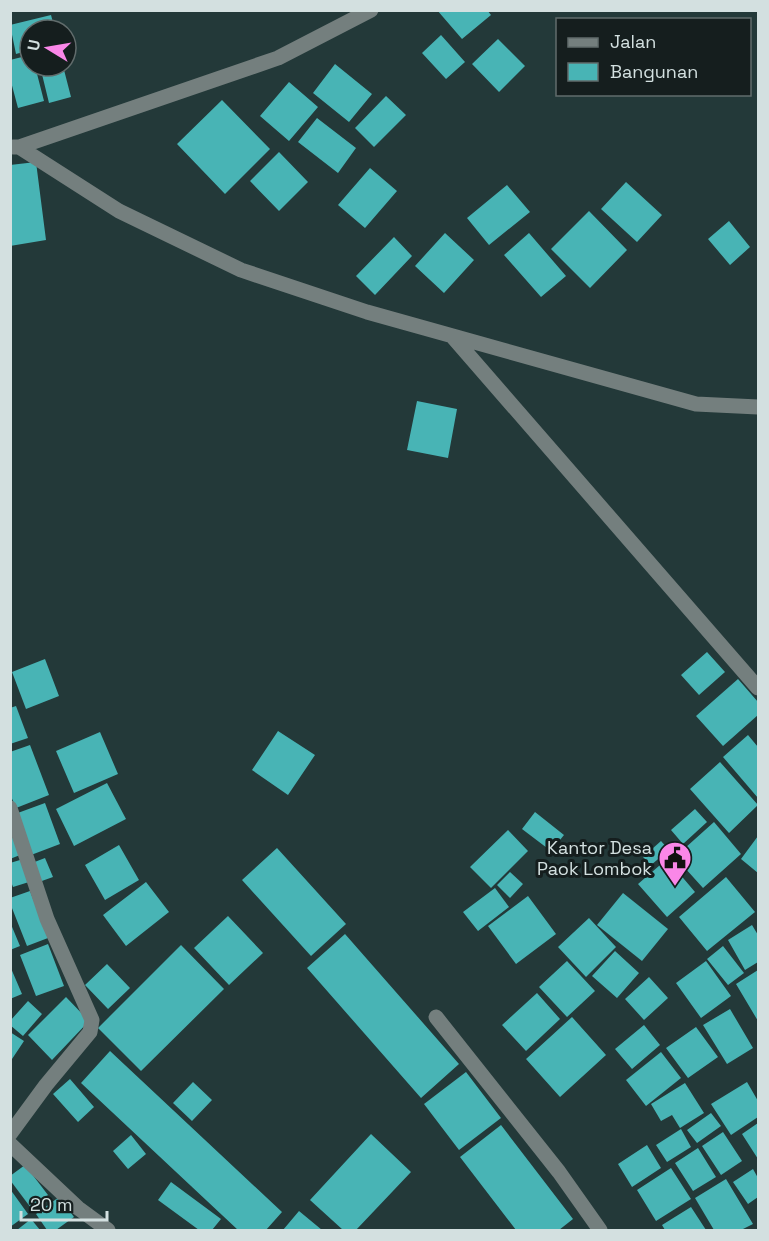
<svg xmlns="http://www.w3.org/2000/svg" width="769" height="1241" font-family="'Space Grotesk',sans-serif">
<rect width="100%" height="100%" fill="#233939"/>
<path fill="#48b4b5" d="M437,10H487L491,15L462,39Z
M51,15L55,30H30V50L16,54L10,25Z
M441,35L465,62L446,79L422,53Z
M498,39L525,66L499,92L472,64Z
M30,55V66H35L44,101L18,108L10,78V60Z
M335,64L372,94L349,122L313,93Z
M40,66H63L71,97L49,103Z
M289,82L318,107L289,141L260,116Z
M386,96L406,115L374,147L355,128Z
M222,100L270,149L225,194L177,144Z
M317,118L356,148L338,173L298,142Z
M279,152L308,182L279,211L250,181Z
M36,162L46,240L10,246V165Z
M370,168L397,191L365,228L338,205Z
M626,182L662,215L637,242L601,209Z
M507,185L530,212L489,245L467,218Z
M589,211L627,250L590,288L551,249Z
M729,221L750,247L730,265L708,239Z
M445,233L474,260L444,293L415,266Z
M529,233L566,276L541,297L504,255Z
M394,237L412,256L375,295L356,276Z
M417,401L457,409L448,458L407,450Z
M707,652L725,672L699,695L681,675Z
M45,659L59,696L26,709L12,672Z
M738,679L758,702V715L723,746L696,716Z
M16,706L28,738L10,744V708Z
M278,731L315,755L288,795L252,770Z
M100,732L118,774L74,793L56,751Z
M748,735L758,747V798L723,757Z
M30,745L49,795L16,808L10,794V752Z
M720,762L758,805L729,833L690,789Z
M107,783L126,819L74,846L56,809Z
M45,803L60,844L31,855L15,814Z
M695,809L707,822L683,844L671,830Z
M535,812L564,835L551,851L522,829Z
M714,822L741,854L703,888L675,857Z
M508,830L528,851L491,888L470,867Z
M10,831L20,855L10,859Z
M758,836V873L741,859Z
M661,841L669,850L651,865L643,857Z
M119,845L139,880L105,900L85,865Z
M277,848L346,924L311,956L242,880Z
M45,858L53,877L39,882L32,863Z
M667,859L695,892L667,917L638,884Z
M20,860L29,882L13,887L10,879V863Z
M510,872L523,884L510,898L497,885Z
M726,877L755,912L707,951L679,917Z
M146,882L169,912L126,946L103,915Z
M495,888L509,907L478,931L463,912Z
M30,891L48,938L27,946L10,903V898Z
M623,893L668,929L642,961L597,925Z
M528,896L556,934L516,964L488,926Z
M228,916L263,953L229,985L194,948Z
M589,918L616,947L586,977L558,947Z
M10,922L20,946L10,950Z
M752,925L758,935V962L745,970L728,940Z
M345,934L459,1064L421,1098L307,968Z
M48,944L64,986L36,996L20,955Z
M181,945L224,989L141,1071L98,1028Z
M723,946L744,973L728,985L707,959Z
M615,951L639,973L617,998L592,976Z
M567,961L595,991L567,1017L539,987Z
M706,961L731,996L701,1018L676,983Z
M107,964L130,988L108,1009L85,985Z
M10,966L22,994L10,999Z
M758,970V1021L736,984Z
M649,977L668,998L644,1020L625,999Z
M537,993L560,1019L526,1051L502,1025Z
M66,997L89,1021L52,1060L28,1035Z
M28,1001L42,1014L23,1036L10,1025V1021Z
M730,1009L753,1048L727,1064L703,1025Z
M572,1017L606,1055L560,1097L526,1059Z
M644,1025L660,1045L632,1069L615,1049Z
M696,1027L718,1057L688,1078L666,1048Z
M10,1032L24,1041L10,1062Z
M110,1051L282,1212L266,1230H238L81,1083Z
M661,1052L681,1078L646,1106L626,1080Z
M466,1072L501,1118L459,1150L424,1104Z
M70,1079L94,1107L78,1122L53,1094Z
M193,1082L212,1100L192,1121L173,1103Z
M747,1082L758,1101V1117L731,1135L711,1104Z
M685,1083L704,1113L680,1128L672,1115L661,1121L651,1104Z
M711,1113L721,1126L697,1143L687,1130Z
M758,1123V1159L742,1134Z
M501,1125L573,1219L559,1230H516L460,1157Z
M681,1129L691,1147L667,1162L656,1145Z
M723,1132L742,1161L721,1175L702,1146Z
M371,1134L411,1172L356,1230H343L310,1200Z
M131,1135L146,1154L128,1169L113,1151Z
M647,1145L661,1168L632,1187L618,1164Z
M698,1148L716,1177L693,1191L675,1163Z
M25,1165L48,1195L31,1208L10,1180V1176Z
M671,1168L691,1199L656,1221L637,1190Z
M753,1169L758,1178V1197L748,1204L733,1182Z
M726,1179L753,1224L741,1230H714L695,1198Z
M171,1182L221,1219L212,1230H199L158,1200Z
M10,1189L28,1214L10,1227Z
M59,1197L74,1217L56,1230H47L36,1214Z
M691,1207L706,1230H665L662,1225Z
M299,1211L322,1230H283Z
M31,1219L40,1230H17Z"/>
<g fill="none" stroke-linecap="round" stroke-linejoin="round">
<path stroke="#747f7e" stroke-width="15" d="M13,147H19L278,58L371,10
M19,147L119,211L241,270L367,312L696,404L758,407
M452,336L758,688
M10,808L47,919L92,1020L90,1032L46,1085L10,1134
M436,1017L559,1172L600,1230
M10,1144L78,1208L108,1230"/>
</g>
<defs>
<g id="civic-pin" transform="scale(1.725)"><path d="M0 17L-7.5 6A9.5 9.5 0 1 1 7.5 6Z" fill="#fa87e8" stroke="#151e1e"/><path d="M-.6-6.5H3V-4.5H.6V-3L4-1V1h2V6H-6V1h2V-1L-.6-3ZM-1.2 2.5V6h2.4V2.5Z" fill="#111"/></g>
</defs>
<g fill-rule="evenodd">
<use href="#civic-pin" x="675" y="858"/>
</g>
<g text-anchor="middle" stroke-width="6" stroke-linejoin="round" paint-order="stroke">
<g font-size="18" fill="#d3e0e0" stroke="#151e1e" text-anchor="end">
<text x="652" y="854">Kantor Desa<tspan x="652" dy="21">Paok Lombok</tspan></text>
</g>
</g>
<rect width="769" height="1241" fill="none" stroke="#d3e0e0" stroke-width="24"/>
<rect x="556" y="18" width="195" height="78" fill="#151e1e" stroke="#616c6c" stroke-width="1.5"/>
<rect x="568" y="38" width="30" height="9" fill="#747f7e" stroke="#616c6c" stroke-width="1.5"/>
<text x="610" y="48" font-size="18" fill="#d3e0e0">Jalan</text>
<rect x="568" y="63" width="30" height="18" fill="#48b4b5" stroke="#616c6c" stroke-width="1.5"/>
<text x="610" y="78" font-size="18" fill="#d3e0e0">Bangunan</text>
<g transform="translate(48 48) rotate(281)"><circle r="28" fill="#151e1e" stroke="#616c6c" stroke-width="1.5"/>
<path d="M0-4.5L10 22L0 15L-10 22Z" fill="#fa87e8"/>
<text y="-9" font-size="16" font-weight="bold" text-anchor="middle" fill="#d3e0e0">U</text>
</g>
<path d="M21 1211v9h86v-9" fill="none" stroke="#d3e0e0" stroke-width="3"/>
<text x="30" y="1211" font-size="18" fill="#d3e0e0" stroke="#151e1e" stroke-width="4.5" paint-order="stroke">20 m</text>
</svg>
